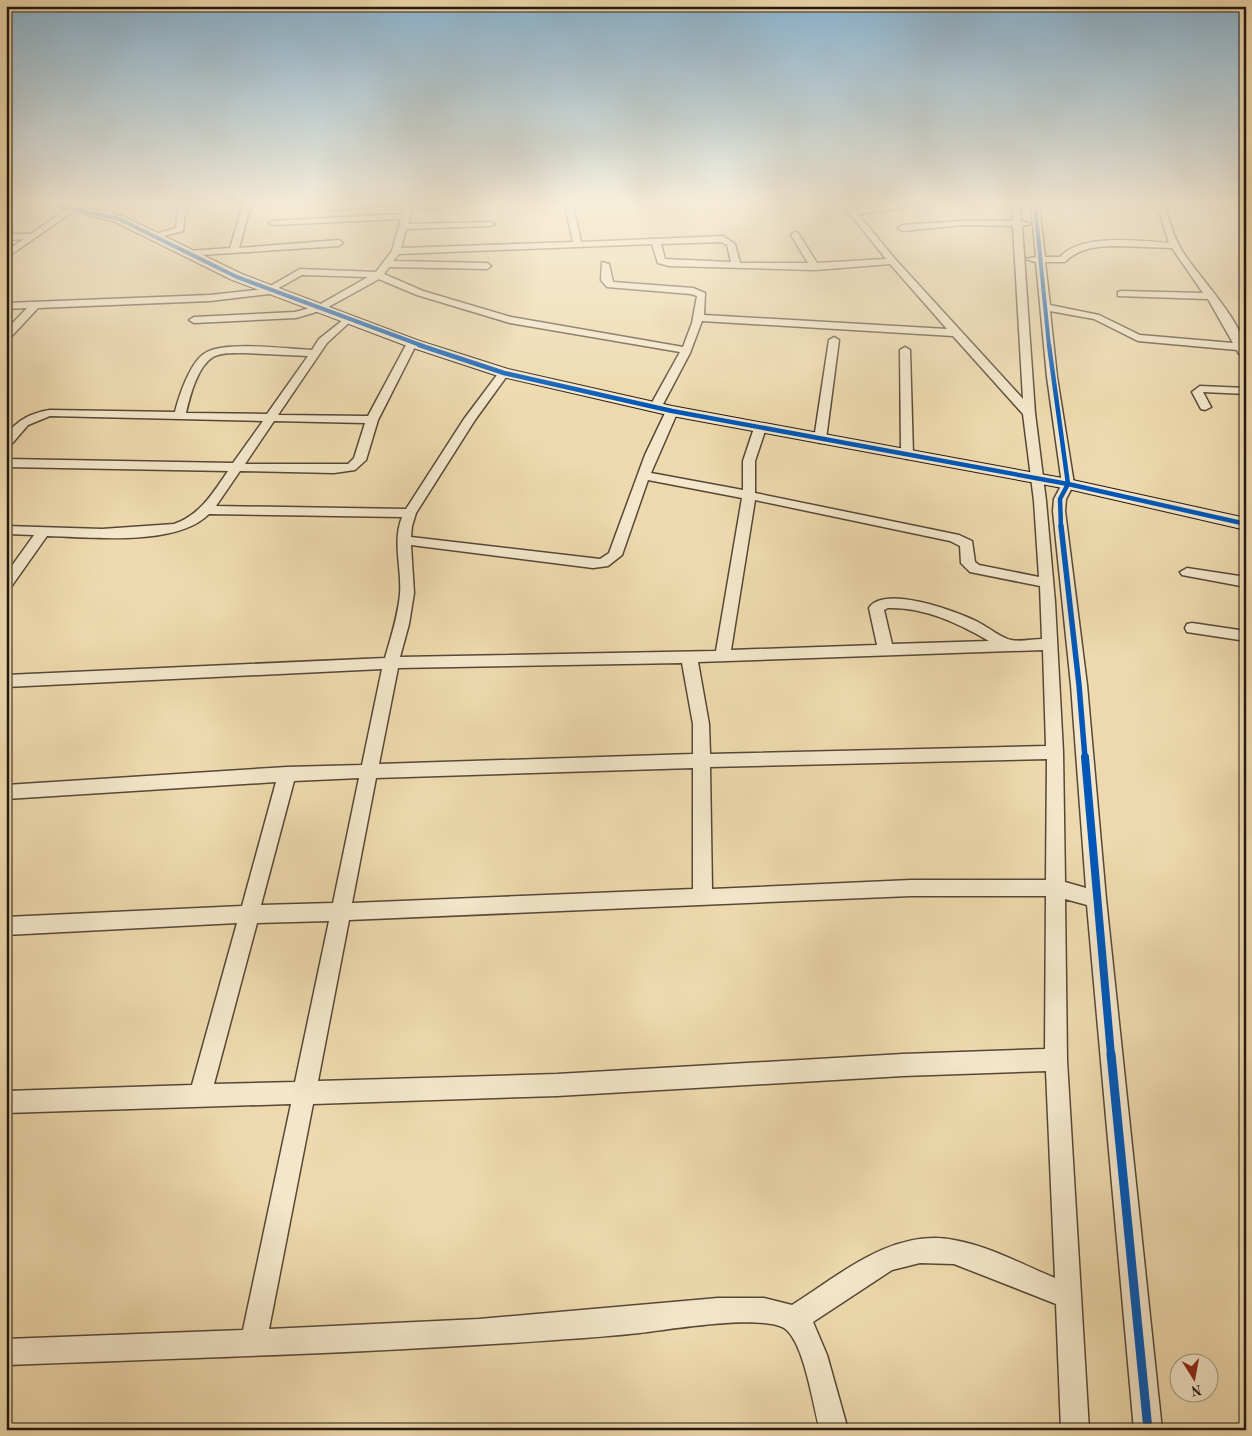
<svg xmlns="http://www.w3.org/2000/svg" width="1252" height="1436" font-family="'Old Standard TT',serif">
<rect width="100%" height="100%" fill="#edd9ad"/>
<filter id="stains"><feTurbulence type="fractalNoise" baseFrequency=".004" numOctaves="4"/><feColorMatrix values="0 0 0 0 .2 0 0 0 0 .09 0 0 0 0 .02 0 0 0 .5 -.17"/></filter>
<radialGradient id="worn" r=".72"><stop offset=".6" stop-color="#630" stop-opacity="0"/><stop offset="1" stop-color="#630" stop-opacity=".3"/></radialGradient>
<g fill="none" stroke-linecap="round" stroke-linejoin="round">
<g stroke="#564837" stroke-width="3">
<path id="street" d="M111,205H121L108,216H102V212Z
M182,205H190L185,214L183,231L152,239V235L176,228L177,214Z
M243,205H251L239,248L339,240L343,243L339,246L185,256V252L188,251L230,248Z
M337,205H397L332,210L328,208Z
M405,205H462L412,210L408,224L491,222L495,224L491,226L406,229L401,248L573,242L565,205H573L581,242L723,236L735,244L740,263H808L791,235L795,232L798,233L817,263L886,259L843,205H851L855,209L896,205H928L858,214L895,259L1023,399L1013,226L963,225L902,231L898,228L902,225L963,221H1013L1012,205H1020L1021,221L1031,224L1022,226L1035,413L1046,501L1055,602L1063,752L1065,882L1086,888L1071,685L1053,511L1054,499L1062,484L1047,377L1036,262L1025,259L1036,257L1031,205H1039L1045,257H1060C1081,233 1139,241 1169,243L1157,205H1165C1169,221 1173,235 1181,249C1197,276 1246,324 1246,354H1239L1237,350L1138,341L1094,319L1050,311L1057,377L1074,484L1066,499L1065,511L1087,685L1106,899L1162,1430H1134L1087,905L1065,899L1067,1060L1089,1430H1061L1056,1304L954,1264L920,1263L892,1270L813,1322L827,1355L848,1430H820C813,1407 804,1337 782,1327C755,1315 671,1329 640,1333C612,1336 584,1338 555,1340C373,1353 189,1358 6,1365V1339L243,1330L291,1104L6,1113V1091L192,1085L237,923L6,935V917L242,906L276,782L6,799V785L287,767L362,765L382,669L6,687V675L385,658C391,637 398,616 400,594C402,568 392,542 402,517L209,514C176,547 92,537 47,536L11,587L6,589V574L34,535L6,534V526L102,529L174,524C200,515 213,493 228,471L6,467V459L233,463L263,421L50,416L28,425L10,446H6V435C19,419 31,413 50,410L175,412C179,396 191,359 207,352C229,341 286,349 312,350L319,339L348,316L353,319L351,321L327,343L278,415L368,416L407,343L416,341L417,343L378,420L366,460L355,470L334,473L240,471L216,506L406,509L464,419L500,371L504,370L509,373L475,420L416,513L412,526L411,537L600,559L609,553L645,455L666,411L672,408L678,411L651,473L743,490V461L754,428L760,425L764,426L766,428L755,461V493L959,535L972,541L975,562L979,565L1039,577L1034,501L1023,414L953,336L702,321L690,353L661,408L655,411L649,408L680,352L510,323L417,295L379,279L323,310L296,318L194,323L189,320L194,317L295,312L317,306L368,277L302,275L277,289L280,291L278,293L210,301L38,308L10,338L6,339V330L27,308L6,309V303L210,295L265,289L300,269L376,272L392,251L401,219L273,225L269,223L273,221L402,214ZM721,242L727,245L731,262L665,259L661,244ZM652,244L658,263L669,266L815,270L890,264L947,329L704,315L705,293L693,288L613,282L609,264L602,262L601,280L607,287L691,294L697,296L692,323L683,347L511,317L423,291L384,274L389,267L487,269L491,266L487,263L393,261L399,254ZM1120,246L1172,248L1203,293L1121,291L1118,292V296L1208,299L1233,343L1140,335L1099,315L1050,305L1045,262H1065C1079,247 1100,246 1120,246ZM244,353L308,356L267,414L186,413C190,396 197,367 213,357C221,352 235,353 244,353ZM274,421L365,423L354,458L348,464H245ZM648,480L742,498L716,651L400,657L409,624L414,593L411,545L593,568L608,566L622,555ZM755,500L950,541L960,546L961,563L970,572L1040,586L1042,639C1033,639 1021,642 1011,640C1001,638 988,627 978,622C958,612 884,584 869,608L877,645L731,650ZM888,608C924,607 958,623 989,641L892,644L884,610ZM1043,650L1046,746L710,754L709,724L698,662ZM682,663L693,724V754L379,764L398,668ZM1047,759L1046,880H911L712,889L710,767ZM693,768V889L352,903L376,778ZM359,778L333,903L261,905L294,781ZM911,896H1046L1045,1049L903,1054L557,1074L318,1081L349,920ZM329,921L295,1082L214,1084L257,923ZM1046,1071L1055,1278C1023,1265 989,1246 954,1240C893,1228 841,1274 792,1305L764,1298H718L479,1319L269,1329L313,1104L557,1096L903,1076Z
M792,205L783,208L779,206V205Z
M71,206L78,208L6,258V251L24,239L6,240V234H31Z
M834,337L839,340L826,439L820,443L814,439L829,340Z
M905,347L910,350L913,455L907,459L901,455L900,350Z
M1200,386L1246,388V394L1203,392L1211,407L1205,410L1201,409L1192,392Z
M1187,568L1246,577V587L1182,575L1180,572Z
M1192,623L1246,631V641L1187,632L1185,628L1187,624Z"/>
</g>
<g stroke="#241810" stroke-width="2">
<path id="secondary" d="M50,205H73L123,216L242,274L417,340L508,369L672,406L1068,479L1246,518V530L1068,489L672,416L498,376L407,346L232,280L115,222Z"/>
</g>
<use href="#street" fill="#f3e6ca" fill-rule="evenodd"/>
<use href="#secondary" fill="#f3e6ca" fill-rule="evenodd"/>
<g stroke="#f3e6ca" stroke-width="5.5">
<path id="cycleway-far4" d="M56,205L119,219L237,277L423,346
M1035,205L1049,346"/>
</g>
<g stroke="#f3e6ca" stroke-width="7">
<path id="cycleway-far3" d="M419,345L504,373L672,411L1068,484L1246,524
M1049,345L1068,484L1060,499L1061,527"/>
</g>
<g stroke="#f3e6ca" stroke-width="9">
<path id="cycleway-far2" d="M1061,526L1079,685L1085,758"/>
</g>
<g stroke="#f3e6ca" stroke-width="11">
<path id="cycleway-far1" d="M1085,757L1111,1055"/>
</g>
<g stroke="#f3e6ca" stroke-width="12">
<path id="cycleway" d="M1111,1054L1148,1430"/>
</g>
<use href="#cycleway-far4" stroke="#0057b8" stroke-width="4"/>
<use href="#cycleway-far3" stroke="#0057b8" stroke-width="4.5"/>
<use href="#cycleway-far2" stroke="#0057b8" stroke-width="5.5"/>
<use href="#cycleway-far1" stroke="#0057b8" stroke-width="8"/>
<use href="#cycleway" stroke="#0057b8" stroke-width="9"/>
</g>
<linearGradient id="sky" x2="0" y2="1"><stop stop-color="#8ab6d4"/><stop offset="0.5" stop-color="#f7eeda"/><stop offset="1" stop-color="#f7eeda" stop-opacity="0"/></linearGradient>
<rect width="1252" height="406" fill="url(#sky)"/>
<rect width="1252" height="1436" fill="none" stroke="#edd9ad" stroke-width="25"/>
<rect x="8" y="8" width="1237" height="1421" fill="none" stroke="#241810" stroke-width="2.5"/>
<rect x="12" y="12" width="1227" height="1411" fill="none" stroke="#241810"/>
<g transform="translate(1194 1378) rotate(169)"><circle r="24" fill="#f3e6ca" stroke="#a09480"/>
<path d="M0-4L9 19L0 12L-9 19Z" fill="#8f2418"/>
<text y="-8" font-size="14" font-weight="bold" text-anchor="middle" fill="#241810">N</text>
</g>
<rect width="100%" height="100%" filter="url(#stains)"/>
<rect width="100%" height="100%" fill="url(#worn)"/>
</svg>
